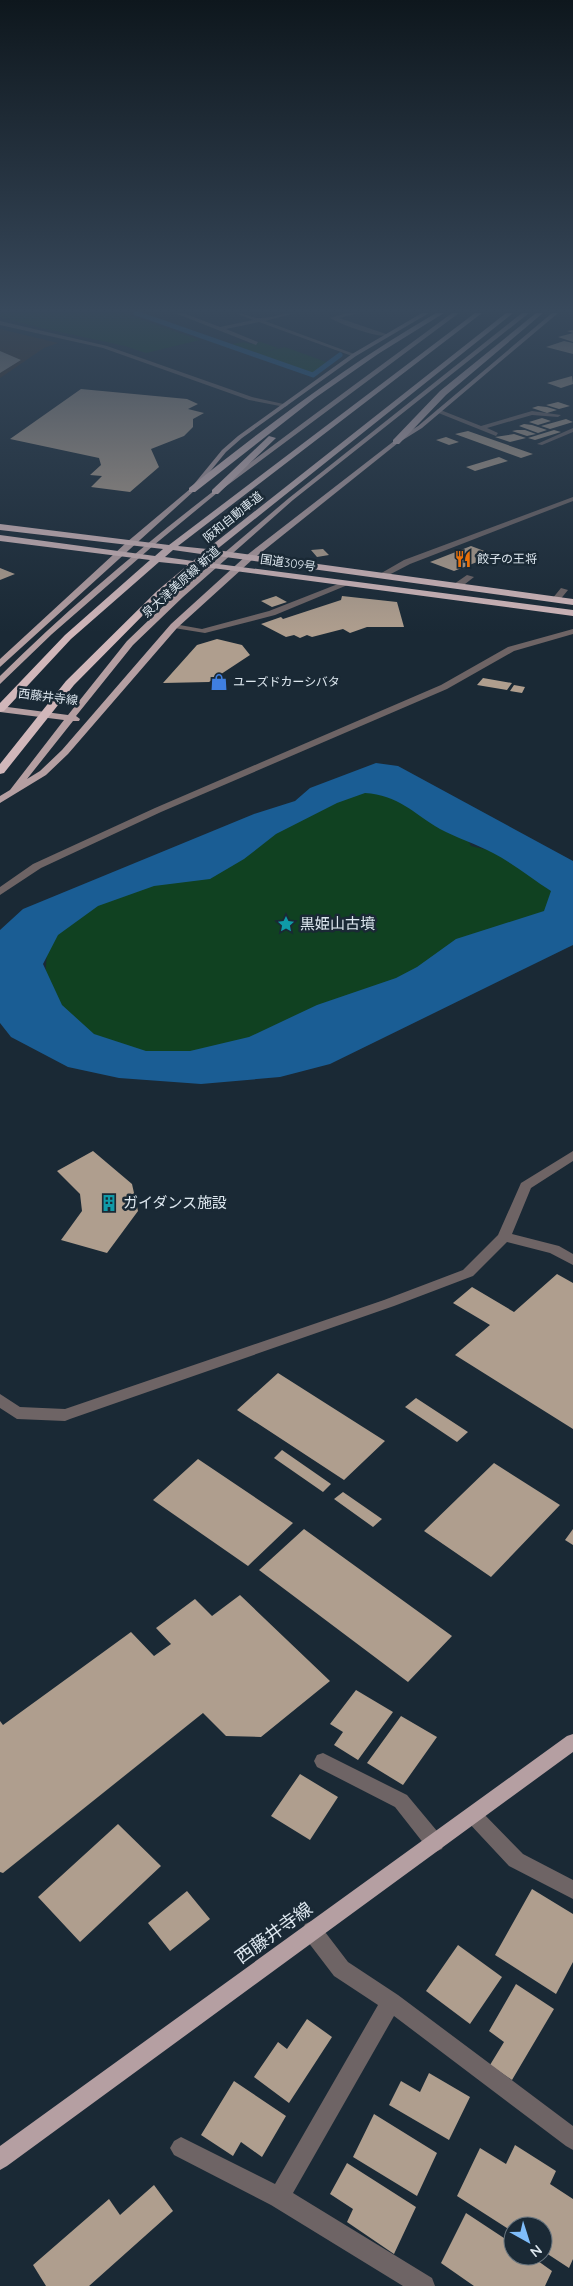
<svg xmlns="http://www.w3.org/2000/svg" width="573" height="2286" font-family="Quicksand,'Noto Sans JP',sans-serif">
<rect width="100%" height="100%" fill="#1a2935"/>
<path fill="#3a2b20" d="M0,329L58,343L44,348L0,378Z"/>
<path fill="#104121" d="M0,313H123L200,340L146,353L125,346L37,327L0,317Z
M244,342L250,344L261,342L278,348L261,353L285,347L329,363L312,373L232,344Z
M354,790L403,793L462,829L471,846L517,857L573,899L440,972L249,1048L158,1059L89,1042L44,992L48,938L108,898L258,843Z"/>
<path fill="#1a5d94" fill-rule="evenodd" d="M376,763L398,766L573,861V945L330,1064L280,1077L201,1084L119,1078L68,1067L11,1037L0,1023V930L23,909L254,814L295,801L310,788ZM365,793C398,795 413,813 440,829C457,838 476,844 493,853C514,864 532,879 551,891L544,911L456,939L417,967L396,978L317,1005L249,1037L190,1051H146L94,1034L62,1005L43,964L58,935L98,906L154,886L210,879L244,859L276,834L337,803Z"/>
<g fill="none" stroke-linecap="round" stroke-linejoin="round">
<path stroke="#1a5d94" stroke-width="5" d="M136,313L313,375L340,355"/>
</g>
<path fill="#af9e8e" d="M573,330V342L558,337L573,333L567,331Z
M564,341L573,343V354L546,347Z
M0,351L21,360L0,373Z
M572,376L573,384L561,388L547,383Z
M81,389L187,399L198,404L188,409L204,413L193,419V427L184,436L151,449L159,467L130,492L91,487L102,476L90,475L101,465L99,458L10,439Z
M558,402L570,406L559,409L546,405Z
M538,406L547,407L557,410L547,413L532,408Z
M542,418L551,421L538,425L529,422Z
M566,419L573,422L550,429L541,426Z
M524,424L532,425L547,430L538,433L519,426Z
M517,430H525L536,434L527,436L512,431Z
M554,430L561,432L535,440L528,438Z
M468,431L533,454L521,458L455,434Z
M514,434L526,438L510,442L495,437Z
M446,437L459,442L449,445L436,440Z
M499,457L508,461L475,471L466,467Z
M471,546L495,555L454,571L430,562Z
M323,549L329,555L317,557L311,550Z
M0,568L15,574L0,580Z
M276,596L287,602L272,607L261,601Z
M342,596L397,602L404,627H367L350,633L343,629L312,637L307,635L300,638L294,635L286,637L261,624L281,617L283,619L341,600Z
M217,639L242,645L250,655L209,682L163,683L197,645Z
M483,678L512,683L507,690L477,685Z
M514,685L525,687L522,693L510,691Z
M93,1151L132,1184L138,1211L107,1253L61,1240L82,1211L80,1194L57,1171Z
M557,1274L573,1283V1429L455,1355L490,1325L453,1303L472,1287L514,1312Z
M278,1373L385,1441L344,1480L237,1410Z
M416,1398L468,1432L457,1442L405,1407Z
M282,1450L331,1484L323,1492L274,1458Z
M198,1459L293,1523L248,1566L153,1500Z
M494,1463L560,1505L491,1577L424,1531Z
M343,1492L382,1519L373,1527L334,1499Z
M304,1529L452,1636L408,1682L259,1570Z
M573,1529V1545L565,1540Z
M240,1595L330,1681L261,1737L226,1736L203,1713L3,1873L0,1872V1721L3,1725L131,1632L154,1656L171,1644L156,1628L195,1599L212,1616Z
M356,1690L393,1712L358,1760L334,1745L343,1732L330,1724Z
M401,1716L437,1737L403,1785L367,1763Z
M300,1774L338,1797L310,1840L271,1816Z
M118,1824L161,1866L80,1942L38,1897Z
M532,1889L573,1914V1962L556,1994L495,1955Z
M187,1891L210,1919L170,1951L148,1923Z
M458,1945L502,1977L470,2024L426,1991Z
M516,1984L554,2009L512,2080L490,2065L504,2042L489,2031Z
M307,2019L332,2037L289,2103L254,2077L278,2042L287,2049Z
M429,2073L470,2097L449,2140L389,2105L401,2081L420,2092Z
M234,2081L286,2116L262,2157L241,2142L233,2156L201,2135Z
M374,2114L437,2153L417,2196L353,2157Z
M515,2145L556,2171L550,2184L573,2199V2259L569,2268L543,2251V2226H513V2232L457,2196L480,2148L506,2164Z
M347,2163L416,2207L394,2254L347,2222L353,2209L330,2194Z
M154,2185L173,2211L89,2286H46L33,2265L109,2199L120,2215Z
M466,2213L513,2244V2256H531L552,2271L545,2286H474L441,2263Z"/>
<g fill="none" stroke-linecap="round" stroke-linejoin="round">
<path fill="#6e6465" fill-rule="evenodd" d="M175,313H183L220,327L253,320L236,313C245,313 253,319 261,318C272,318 283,313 295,313L265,321L357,355L352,356L259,322L226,329L258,342L256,345Z
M347,313H358L339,318L389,335C379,339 340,324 330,318Z
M0,321L107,346L252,397L288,405L285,407L249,400L103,348L0,325Z
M438,409L481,426L532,411L561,415L558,417L532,415L487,428L498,433L496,436L436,412Z
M573,428V432L542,445L537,444Z
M573,497V501L410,564L385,577L378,575L404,560Z
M467,575L474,577L460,588H454V584Z
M343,582L350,584L275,615L205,633L174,628L170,626L174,624L202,629L269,611Z
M561,588L568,590L559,601H553L552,599Z
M573,629V634L514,651L447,689L161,812L41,868L0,895V887L33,864L155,808L441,685L508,647Z
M573,1151V1161L531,1188L512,1234L559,1246L573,1254V1265L550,1253L507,1242L473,1276L394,1306L70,1419L65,1421L17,1419L0,1408V1394L20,1407L65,1409L384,1300L463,1270L498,1235L521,1183Z
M323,1753L407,1795L442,1837L444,1843L442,1849L435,1852L428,1849L395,1807L317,1767L314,1761L317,1755Z
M473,1806L479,1809L523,1854L573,1880V1899L509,1866L467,1821L464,1815L467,1809Z
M312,1921L319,1924L348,1962L398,1995L573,2126V2150L566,2146L394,2016L293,2193L432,2278L435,2286H403L271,2205L174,2155L170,2148L174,2141L181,2137L275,2184L378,2005L334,1976L305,1938L302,1931L305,1924Z"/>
<path fill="#b59fa2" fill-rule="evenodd" d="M422,313H429L356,356L242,438L226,452L194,491L0,667V659L127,542L190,489L222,450L238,436L352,354Z
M452,313H459L217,493L154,545L52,634L0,684V676C138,539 297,428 452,313Z
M522,313H529L293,500L183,597L133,645L76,716L80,719L79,721H73L27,779L40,771L62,750L171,624L247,555L394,441L418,426L552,313H558L422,428L398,443L253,559L177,628L68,754L46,775L0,803V796L10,790L64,720L0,712V706L68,715L127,641L177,593L289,498Z
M573,1734V1752L7,2166L0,2170V2146L567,1736Z"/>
<path fill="#d1b7ba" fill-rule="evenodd" d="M436,313H444L378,354L315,398L195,492H189V488C268,425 348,364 436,313Z
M475,313H482L178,546L207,549L506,313H513L216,550L573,599V605L211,555L203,562L573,610V616L197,566L163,595L74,685L4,773L0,774V764L66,681L157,591L188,565L159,562L71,639L4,711L0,712V703L65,635L150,560L0,541V535L155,556L163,549L0,530V524L169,545ZM173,550L201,554L193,561L165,557Z
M536,313H543L446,395L399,444H393V440L440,391Z
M269,436L276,438L218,494H212V490Z"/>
</g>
<linearGradient id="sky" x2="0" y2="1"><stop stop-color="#0e171d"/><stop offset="0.49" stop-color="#38495c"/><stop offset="1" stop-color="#38495c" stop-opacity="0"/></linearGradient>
<rect width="573" height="633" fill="url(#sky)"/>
<defs>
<g id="restaurant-bare" transform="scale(1.35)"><path d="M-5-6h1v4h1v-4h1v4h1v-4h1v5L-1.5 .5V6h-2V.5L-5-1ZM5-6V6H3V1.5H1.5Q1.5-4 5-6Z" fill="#e8710a" stroke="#1a2935" stroke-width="2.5" paint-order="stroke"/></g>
<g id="shop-bare" transform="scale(1.35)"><path d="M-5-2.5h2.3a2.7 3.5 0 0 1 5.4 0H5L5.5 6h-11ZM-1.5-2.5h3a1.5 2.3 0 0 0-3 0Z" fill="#3f7fe0" stroke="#1a2935" stroke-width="2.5" paint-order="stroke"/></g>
<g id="sight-bare" transform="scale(1.35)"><path d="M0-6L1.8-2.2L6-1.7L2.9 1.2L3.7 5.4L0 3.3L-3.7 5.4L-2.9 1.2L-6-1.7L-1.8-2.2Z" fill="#0f9aa8" stroke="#1a2935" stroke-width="2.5" paint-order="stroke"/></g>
<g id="building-bare" transform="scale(1.35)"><path d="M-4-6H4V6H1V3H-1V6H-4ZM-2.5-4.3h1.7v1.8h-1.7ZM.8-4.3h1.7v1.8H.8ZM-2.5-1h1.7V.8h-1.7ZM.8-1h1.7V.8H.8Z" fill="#0f9aa8" stroke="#1a2935" stroke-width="2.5" paint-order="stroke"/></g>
</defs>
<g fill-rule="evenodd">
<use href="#restaurant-bare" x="463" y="559"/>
<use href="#shop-bare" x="219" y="682"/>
<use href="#sight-bare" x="286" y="924"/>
<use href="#building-bare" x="109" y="1203"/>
</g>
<g text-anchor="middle" stroke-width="5" stroke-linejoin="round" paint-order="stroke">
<g font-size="12" fill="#dde7ef" stroke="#1a2935">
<text transform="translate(233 517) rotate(-39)" y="4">阪和自動車道</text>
<text transform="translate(288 563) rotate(8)" y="4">国道309号</text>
<text transform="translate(181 582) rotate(-42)" y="4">泉大津美原線 新道</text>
<text transform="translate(48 697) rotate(7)" y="4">西藤井寺線</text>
</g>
<g font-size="12" fill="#dde7ef" stroke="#1a2935" text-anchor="start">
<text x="477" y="563">餃子の王将</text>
<text x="233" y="686">ユーズドカーシバタ</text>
</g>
<g font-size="15" fill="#dde7ef" stroke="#1a2935" text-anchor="start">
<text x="300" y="929">黒姫山古墳</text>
<text x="123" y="1208">ガイダンス施設</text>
</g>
<g font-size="18" fill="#dde7ef" stroke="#1a2935">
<text transform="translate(274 1933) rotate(-36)" y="6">西藤井寺線</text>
</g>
</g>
<g transform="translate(528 2241) rotate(141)"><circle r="24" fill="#1a2935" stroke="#68757f"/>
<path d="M0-4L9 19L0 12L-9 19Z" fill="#7fbdfa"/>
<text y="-8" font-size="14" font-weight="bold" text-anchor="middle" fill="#dde7ef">N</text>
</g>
</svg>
